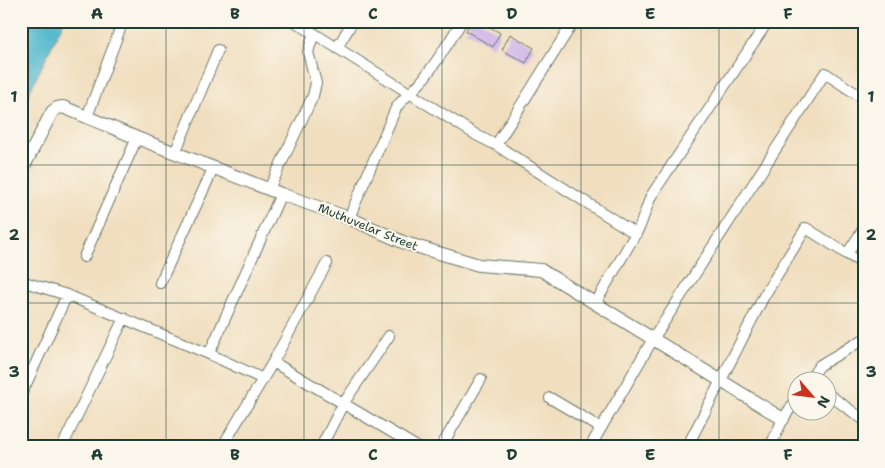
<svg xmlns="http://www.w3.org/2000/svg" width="885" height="468" font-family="'Shantell Sans',sans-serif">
<rect width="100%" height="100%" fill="#fbf7ec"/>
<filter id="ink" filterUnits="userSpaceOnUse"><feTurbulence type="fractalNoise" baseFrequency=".02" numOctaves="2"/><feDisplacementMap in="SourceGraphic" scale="10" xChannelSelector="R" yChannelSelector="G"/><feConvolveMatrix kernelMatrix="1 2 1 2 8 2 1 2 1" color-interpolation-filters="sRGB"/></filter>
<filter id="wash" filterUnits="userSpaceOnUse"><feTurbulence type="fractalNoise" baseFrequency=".0096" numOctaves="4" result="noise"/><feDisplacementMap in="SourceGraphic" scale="20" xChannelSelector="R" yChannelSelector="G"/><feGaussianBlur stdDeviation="1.12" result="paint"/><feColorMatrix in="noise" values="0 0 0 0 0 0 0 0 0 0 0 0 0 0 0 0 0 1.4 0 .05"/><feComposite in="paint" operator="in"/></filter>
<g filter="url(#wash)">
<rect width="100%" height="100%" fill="#f0debe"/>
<path fill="#4cb5ca" stroke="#36797f" d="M21,21H64L26,99L21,97Z"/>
<g id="blocks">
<path fill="#cdb2e7" d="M471,21H480L500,33L493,47L466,31Z
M510,34L534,48L526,63L502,50Z"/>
</g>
</g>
<g filter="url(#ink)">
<use href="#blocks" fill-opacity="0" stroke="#687564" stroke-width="1"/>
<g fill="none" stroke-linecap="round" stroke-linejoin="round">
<g stroke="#687564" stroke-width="12">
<path id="minor" d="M294,21L478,136L496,145L574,21
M337,48L353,21
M87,117L123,21
M496,145L636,234
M175,153L218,50
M21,174L25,164
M269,189L313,96L316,83L308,52L314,33
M349,218L396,108C403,98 412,92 420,83C436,64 449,42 462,21
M847,254L864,264
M84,257L137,138
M21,281L67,295L209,354L263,379
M160,283L214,167
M595,304L640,226L651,196L768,21
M209,354L281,194
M273,362L417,447
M809,380L820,365L864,339
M828,394L864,420
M21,395L67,295
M550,398L601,428
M62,447L124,318
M222,447L273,362L327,263
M321,447L343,404L389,336
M441,447L481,379
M590,447L653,339L825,73L861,97L864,93
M687,447L764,296L806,228L847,254L864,228
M770,447L783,419L798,397"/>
</g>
<g stroke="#687564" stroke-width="14">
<path id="tertiary" d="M21,164H25L52,112L57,108L63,107L137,138L281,194L349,218L405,243L479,265L541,270L783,419"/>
</g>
<use href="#minor" stroke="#fff" stroke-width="10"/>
<use href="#tertiary" stroke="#fff" stroke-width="12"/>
</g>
</g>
<path fill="none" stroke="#1f3d34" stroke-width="1" stroke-opacity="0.55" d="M166,21V447M304,21V447M442,21V447M581,21V447M719,21V447M21,165H864M21,303H864"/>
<g text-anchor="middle" stroke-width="4" stroke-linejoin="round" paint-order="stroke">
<g font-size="12" fill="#1f3d34" stroke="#fbf7ec">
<text transform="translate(368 227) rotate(22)" y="4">Muthuvelar Street</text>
</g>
</g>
<rect width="885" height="468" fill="none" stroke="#fbf7ec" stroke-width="55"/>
<g transform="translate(812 396) rotate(118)"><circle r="24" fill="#fbf7ec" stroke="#a3ada2"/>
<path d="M0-4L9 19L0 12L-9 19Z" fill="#c8321e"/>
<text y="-8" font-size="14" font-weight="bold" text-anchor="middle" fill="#1f3d34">N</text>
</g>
<rect x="28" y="28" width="830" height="412" fill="none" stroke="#1f3d34" stroke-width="2"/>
<g font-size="16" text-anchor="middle" font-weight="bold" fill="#1f3d34">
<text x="97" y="19">A</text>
<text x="235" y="19">B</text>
<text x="373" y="19">C</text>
<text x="512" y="19">D</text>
<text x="650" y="19">E</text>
<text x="788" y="19">F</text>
<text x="14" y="102">1</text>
<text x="871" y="102">1</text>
<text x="14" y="240">2</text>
<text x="871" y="240">2</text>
<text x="14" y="377">3</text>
<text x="871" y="377">3</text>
<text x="97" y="460">A</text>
<text x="235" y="460">B</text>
<text x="373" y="460">C</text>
<text x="512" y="460">D</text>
<text x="650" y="460">E</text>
<text x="788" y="460">F</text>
</g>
</svg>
